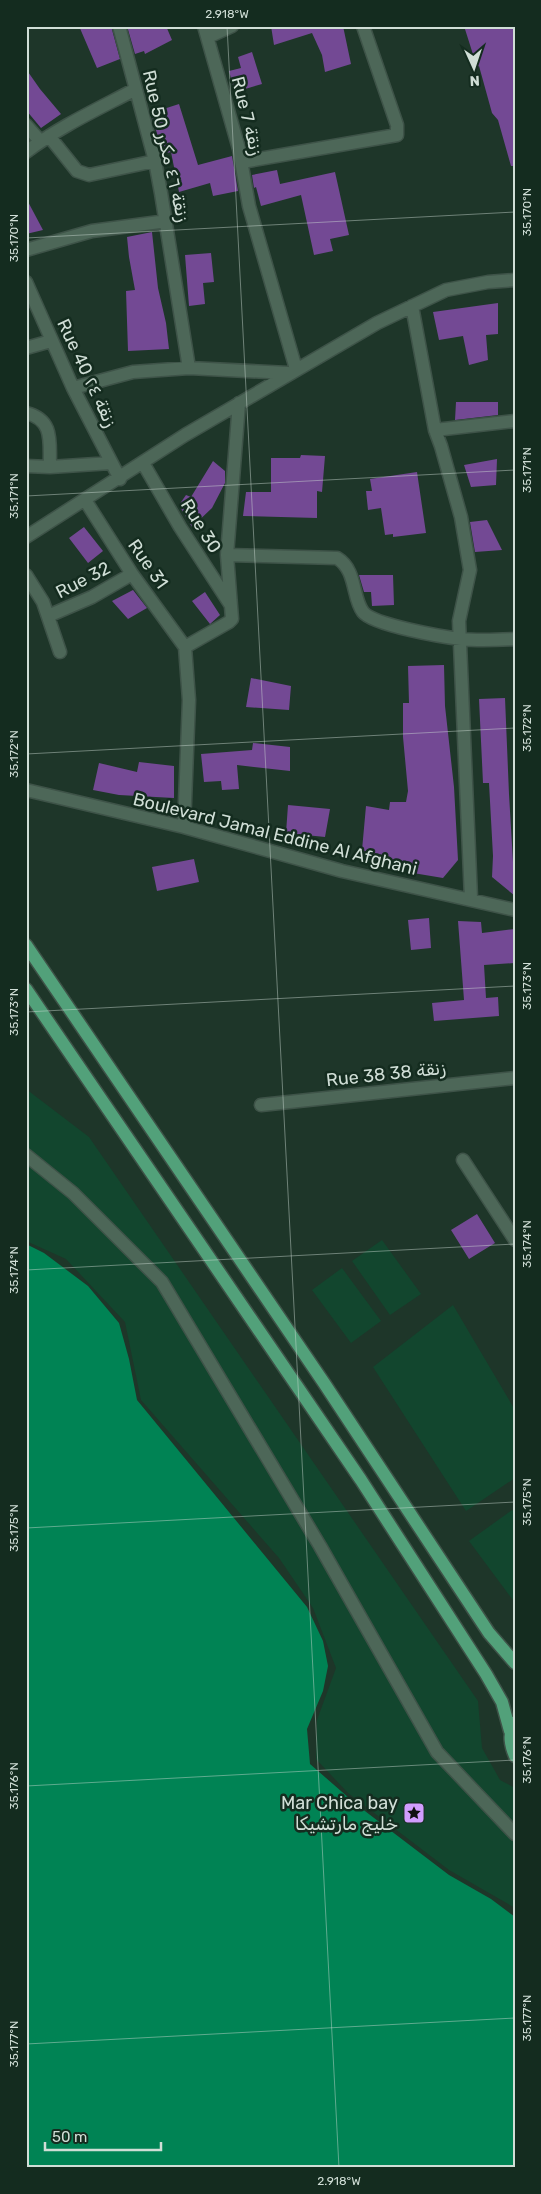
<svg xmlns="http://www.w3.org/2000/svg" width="541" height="2194" font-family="Rubik,'Noto Sans Arabic',sans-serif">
<rect width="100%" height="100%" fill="#1e3629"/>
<path fill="#12462e" d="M26,1089L89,1137L478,1701L482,1748L500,1780L515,1788V1908L449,1870L348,1793L316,1759L317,1720L336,1668L313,1608L279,1558L141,1400L125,1322L66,1259L26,1241Z
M382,1240L421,1294L390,1315L352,1261Z
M342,1268L381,1321L351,1343L312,1290Z
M453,1305L515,1410V1478L466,1511L373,1367Z
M512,1510L515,1513V1603L469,1541Z"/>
<path fill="#008354" d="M26,1244L44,1253L88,1286L119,1323L129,1359L137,1400L307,1607L323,1641L328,1666L323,1691L307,1729L310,1764L357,1805L449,1875L491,1899L515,1917V2168H26Z"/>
<path fill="#734994" d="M79,26H111L120,59L97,68Z
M127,26H166L172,40L145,54L144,51L135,54Z
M271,26H343L351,64L325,72L322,55L312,33L274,45Z
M464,26H515V166H511L498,120L492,113L479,66L477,67Z
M252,52L262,84L235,92L229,71L241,68L238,57Z
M26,69L40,89L61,114L41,128L26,110Z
M179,104L198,165L232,156L238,191L213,196L210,183L179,192L171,152L163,154L151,113Z
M277,170L280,184L335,172L349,235L330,239L333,251L314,255L301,195L261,206L256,187L254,188L252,175Z
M26,198L43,230L26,234Z
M152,232L158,288L166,323L169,349L128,351L126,291L135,290L129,257L127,237Z
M211,253L214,282L203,283L205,304L189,306L185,255Z
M498,303V334L486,335L488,360L469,365L463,336L439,340L433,312Z
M456,402H498V415L455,420Z
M301,455L325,456L322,492L317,491V518L243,516L246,492H271V458H300Z
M497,459L496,485L471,487L464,465Z
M213,461L225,471V483L212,508L192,527L179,505L186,495L191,497Z
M417,472L426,533L393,537V534L385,535L381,508L368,510L366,491H372L370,479Z
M487,520L502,550L475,552L470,522Z
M84,527L103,551L88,563L69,538Z
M359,575H393L394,605L372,606L371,592H364Z
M133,590L147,608L128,619L112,601Z
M205,592L220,615L210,624L192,601Z
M444,665L445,706L454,787L458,860L443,878L413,873L388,863L361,861L366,806L389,810L390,802H406L408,791L403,737V703H409L408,666Z
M251,678L291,686L289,710L246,707Z
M505,698L509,794L515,896L492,877L493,856L489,783H483L479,699Z
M253,743L290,747V771L237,765L239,789L222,790L221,781L204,782L201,754L252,750Z
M139,762L174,766V798L119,795L93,790L99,763L137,772Z
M288,805L330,809L325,837L286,833Z
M194,859L199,882L157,891L152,867Z
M429,918L431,948L411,950L408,920Z
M458,921L481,922L482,933L515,929V963L484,965L486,998L498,997L499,1016L434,1021L432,1003L464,1000Z
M477,1214L495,1243L469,1259L451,1230Z"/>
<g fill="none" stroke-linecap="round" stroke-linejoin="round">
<g stroke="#3e5348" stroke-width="15">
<path id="minor" d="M204,26L239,149L249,206L296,369
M208,37L232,26
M26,125L40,141
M49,136L77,171L89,175L155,161
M26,152C59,127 98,109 134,90
M242,162L397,135V125L363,26
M26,250L92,231L167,221
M26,282L73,388L120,479
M412,306L435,430L441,446L461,517L470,570L459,621L471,898
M26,348L51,341
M189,368L288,373
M73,388L133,372L189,368L161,193L155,161L119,26
M26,413C55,420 49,443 50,467
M435,430L515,421
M143,463L180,527L230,604
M26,466L50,467L111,463
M85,500L132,574L185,647
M26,537L185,435L377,323L446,290L488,282L515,280
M227,555L337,558C357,570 352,598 363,612C373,625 443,637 461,639C479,641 497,640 515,639
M26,575L43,602L60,652
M48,616L92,597L132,574
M185,647L229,622L232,619L227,555L239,403
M26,790L184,827L342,871L515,910
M184,827L189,700L185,647
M261,1105L515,1078
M26,1155L73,1193L162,1282L320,1546L437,1752L515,1834
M463,1160L515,1240"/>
</g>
<g stroke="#3e5348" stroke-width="15">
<path id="major" d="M26,945L324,1383L489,1633L515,1663
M26,989L361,1480L486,1674L502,1702L510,1731
M513,1723C509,1735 510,1744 515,1756"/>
</g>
<use href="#minor" stroke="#4d6758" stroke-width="12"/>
<use href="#major" stroke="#52a17a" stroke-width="12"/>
</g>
<path fill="none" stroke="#d0ded6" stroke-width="1" stroke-opacity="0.45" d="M227,26L339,2168M26,238L515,212M26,496L515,470M26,754L515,728M26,1012L515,986M26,1270L515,1244M26,1528L515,1502M26,1786L515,1760M26,2044L515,2018"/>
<defs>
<g id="sight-square" transform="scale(1.125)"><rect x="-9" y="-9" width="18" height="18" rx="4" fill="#d19dfe" stroke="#142c1f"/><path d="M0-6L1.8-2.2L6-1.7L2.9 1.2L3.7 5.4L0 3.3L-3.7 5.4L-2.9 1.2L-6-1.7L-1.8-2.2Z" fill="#111"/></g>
</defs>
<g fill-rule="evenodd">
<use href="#sight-square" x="414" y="1813"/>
</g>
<g text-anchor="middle" stroke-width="5" stroke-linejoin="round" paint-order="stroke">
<g font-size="18" fill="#d0ded6" stroke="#142c1f">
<text transform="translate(247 116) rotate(76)" y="6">Rue 7 زنقة</text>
<text transform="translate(166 146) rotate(77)" y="6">Rue 50 زنقة ٤٦ مكرر</text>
<text transform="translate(87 373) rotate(65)" y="6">Rue 40 زنقة ٢٤</text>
<text transform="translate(201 526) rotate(58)" y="6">Rue 30</text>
<text transform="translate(148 564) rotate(55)" y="6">Rue 31</text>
<text transform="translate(83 580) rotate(-27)" y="6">Rue 32</text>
<text transform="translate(275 834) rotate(14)" y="6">Boulevard Jamal Eddine Al Afghani</text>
<text transform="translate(386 1074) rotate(-6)" y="6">Rue 38 زنقة 38</text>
</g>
<g font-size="18" fill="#d0ded6" stroke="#142c1f" text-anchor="end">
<text x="398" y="1809">Mar Chica bay<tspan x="398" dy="21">خليج مارتشيكا</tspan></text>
</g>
</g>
<rect width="541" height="2194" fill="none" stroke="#142c1f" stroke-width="55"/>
<g transform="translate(474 68) rotate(177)" stroke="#142c1f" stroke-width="4" paint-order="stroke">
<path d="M0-4L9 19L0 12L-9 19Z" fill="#d0ded6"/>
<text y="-8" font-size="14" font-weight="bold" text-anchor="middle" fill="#d0ded6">N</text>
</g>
<path d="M45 2142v8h116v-8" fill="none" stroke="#d0ded6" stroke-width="2.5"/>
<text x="52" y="2142" font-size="15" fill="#d0ded6" stroke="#142c1f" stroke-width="4" paint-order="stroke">50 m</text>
<rect x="28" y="28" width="486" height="2138" fill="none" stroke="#d0ded6" stroke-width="2"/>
<g font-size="12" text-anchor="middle" fill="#d0ded6">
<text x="227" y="18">2.918°W</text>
<text transform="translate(527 212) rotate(-90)" y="4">35.170°N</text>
<text transform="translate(14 238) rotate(-90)" y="4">35.170°N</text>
<text transform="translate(527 470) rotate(-90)" y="4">35.171°N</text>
<text transform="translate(14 496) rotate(-90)" y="4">35.171°N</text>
<text transform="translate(527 728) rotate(-90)" y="4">35.172°N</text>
<text transform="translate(14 754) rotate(-90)" y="4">35.172°N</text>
<text transform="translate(527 986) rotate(-90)" y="4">35.173°N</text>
<text transform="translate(14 1012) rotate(-90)" y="4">35.173°N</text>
<text transform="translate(527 1244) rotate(-90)" y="4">35.174°N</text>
<text transform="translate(14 1270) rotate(-90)" y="4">35.174°N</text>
<text transform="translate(527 1502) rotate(-90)" y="4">35.175°N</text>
<text transform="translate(14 1528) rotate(-90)" y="4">35.175°N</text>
<text transform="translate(527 1760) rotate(-90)" y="4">35.176°N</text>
<text transform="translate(14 1786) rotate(-90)" y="4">35.176°N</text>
<text transform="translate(527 2018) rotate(-90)" y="4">35.177°N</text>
<text transform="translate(14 2044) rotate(-90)" y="4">35.177°N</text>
<text x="339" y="2185">2.918°W</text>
</g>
</svg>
